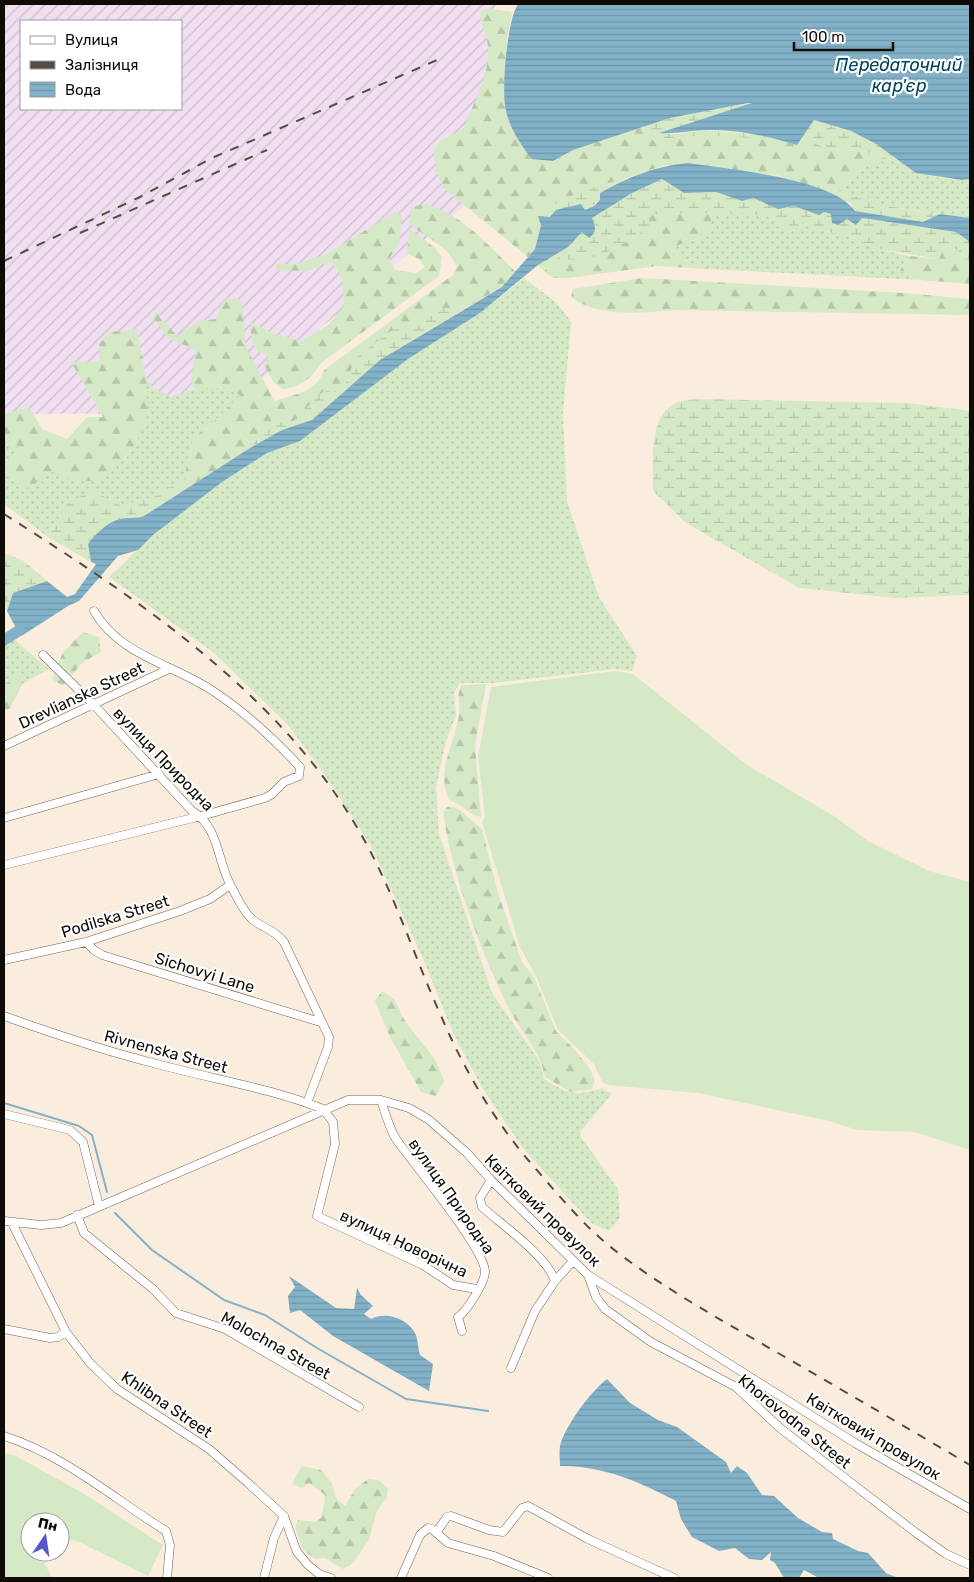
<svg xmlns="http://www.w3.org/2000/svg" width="974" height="1582" font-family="Rubik,sans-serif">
<defs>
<pattern id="industrial-furrows" width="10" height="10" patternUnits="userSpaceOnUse" patternTransform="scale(1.25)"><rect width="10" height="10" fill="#f0dff1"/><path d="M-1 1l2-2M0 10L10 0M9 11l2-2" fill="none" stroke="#cdbecd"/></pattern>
<pattern id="grass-dots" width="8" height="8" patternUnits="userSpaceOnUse" patternTransform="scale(1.25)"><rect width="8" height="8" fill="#d5e9c7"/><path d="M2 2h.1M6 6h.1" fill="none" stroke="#b6c6a9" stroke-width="1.8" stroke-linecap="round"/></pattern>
<pattern id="forest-firs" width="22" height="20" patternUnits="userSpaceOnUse" patternTransform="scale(1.25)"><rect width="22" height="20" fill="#d5e9c7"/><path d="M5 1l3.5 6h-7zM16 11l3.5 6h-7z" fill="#b6c6a9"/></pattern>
<pattern id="wetland-marsh" width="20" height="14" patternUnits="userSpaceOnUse" patternTransform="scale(1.25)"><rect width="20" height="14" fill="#d5e9c7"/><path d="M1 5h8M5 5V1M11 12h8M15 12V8" fill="none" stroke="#b6c6a9"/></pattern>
<pattern id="water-rules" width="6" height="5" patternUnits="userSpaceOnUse" patternTransform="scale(1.25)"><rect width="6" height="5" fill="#82b1c8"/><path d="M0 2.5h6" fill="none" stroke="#6f97aa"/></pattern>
</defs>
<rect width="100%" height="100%" fill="#fbeddd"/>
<path fill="url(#industrial-furrows)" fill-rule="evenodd" d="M4,4H495L491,183L221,413L4,414ZM21,21H181V109H21Z"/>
<path fill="url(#grass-dots)" d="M889,159C914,172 942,182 970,179V218L886,206L864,196H852L841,190L866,166Z
M712,213H742L774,217C779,228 788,230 799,231L801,223H805L809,227L853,238L878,249L909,256L900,271L920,280L707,269L683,260L669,248L710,235Z
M524,278L557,303L571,322L563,414L567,501L599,597L637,656L632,671L615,669L492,683H460L454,692L456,715L446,741L436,787L439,834L492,993L540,1062L544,1079C568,1094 574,1097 602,1088L612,1094L580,1132L581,1137L618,1189L620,1218L609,1231L591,1223L522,1147L480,1084L454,1035L422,956L371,846L326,776L288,725L213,652L109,577L153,535L222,482L267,453L300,441L408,359L480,313Z
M145,376L153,388L170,397C197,388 213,382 240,395L218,418L194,437L186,467V478L154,497L121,506L67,504L48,537L4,504V452L8,443L18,446L4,474L53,472L80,481L126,458L146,416Z
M4,631L49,669L4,694Z"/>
<path fill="url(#forest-firs)" d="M485,8L512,12L506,50L553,161L573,150L643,127L653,140L705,135L766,138L765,135L797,145L800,139L832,149L866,152L889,159L866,166L841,190L823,186H809L776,175L665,165L586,192L541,225L535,249L528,257L442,187L436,170L434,150L441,140L463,129C473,104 491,73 488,46C487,36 481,26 480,15Z
M427,204C462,214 490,247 516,272L502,287L469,306L440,309L356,358L345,385L303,416L289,423L279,422L267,427L250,448L191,486L186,478V467L194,437L218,418L240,395L223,387L194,389L191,382L196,350L168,338L153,317L155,311L177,336L198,321L216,319L222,301L237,298L242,303L246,346L274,401C294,395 317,392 324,370L453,275L457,266L446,250L409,224L411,207Z
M397,211L402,216L399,244L389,259L395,270L416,273L425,267L419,259L407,254L409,229L434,247L442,257L439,276L321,363C311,379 301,387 283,389L274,383L264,365L268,360L267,355C251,352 251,335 250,322L275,334L301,341L328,325L344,306L342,278L332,262L308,271L276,270L277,264H294L323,256Z
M712,213L710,235L669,248L683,260L707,269L657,266L568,278H553L544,271L559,257L579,260L599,254L632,238L649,217L656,214Z
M944,246L954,248L970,262V284L920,280L900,271L909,256L939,259Z
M642,278L904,293L970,299V315L675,310C643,313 598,318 571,297L573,289Z
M137,329C141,351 151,396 146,417C139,444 111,487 79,481C70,480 61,475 53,472L28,488L4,474L18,446L8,443L4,452V414L29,407L42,429L67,439L87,417H103L71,362H99V344L110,332Z
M83,632L99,637L101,652L82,663L63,686L52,679L63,652Z
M19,675L22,684L10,708L4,712V685Z
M486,684L475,746L481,817C468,815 462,803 449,800C435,772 455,743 459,715C461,703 455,696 462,685Z
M447,807H454L461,811L482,829L499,896L522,962L534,977L556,1031L575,1050L590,1069L595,1080L592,1089L571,1092L545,1077C540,1050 520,1031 508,1007C480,949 452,876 443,812Z
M382,991L394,999L405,1021L434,1058L444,1080L436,1096L421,1092L390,1037L375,1001Z
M302,1466L321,1470L332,1483L336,1498L345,1506L356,1488L368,1479L378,1480L388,1488L387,1497L376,1513L369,1540L353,1563L343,1569L325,1558L315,1559L303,1550L295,1527L298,1520L315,1522L322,1517L325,1495L309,1483L302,1488L292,1484Z"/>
<path fill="url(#wetland-marsh)" d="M748,103H754L660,133L680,134L704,130L765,135L766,139L705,135L653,140L643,127L670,118Z
M813,120L851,131L876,144L916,173L889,159L866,152L832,149L800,139Z
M625,179L600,193V200C586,214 558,217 538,216C552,200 603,183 625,179Z
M662,179L684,193L716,192L742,201L752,198L778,209L794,206L818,214L824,212L847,218L856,224L861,218L956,232L970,242V262L954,248L944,246L939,259L878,249L853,238L809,227L805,223H801L799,231C788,230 779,228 774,217L742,213L656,214L649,217L650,227C633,238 599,260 578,260C572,261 565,258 559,257L544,271L538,265L568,247L591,218L632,193Z
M809,186H823L841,190L852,196H864L886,206L940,214L923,222L855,211L850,203Z
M469,306L380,360L312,420L282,430L250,448L267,427L279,422L289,423L303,416L306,408L325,390L333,393L345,385L356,358L389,332L440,309Z
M748,400L908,403L970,411V595L896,598L799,588L686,523L653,491C654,463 646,411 681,401C694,398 732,400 748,400Z
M186,478L191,486L144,516L135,519H120L88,544L91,562L48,537L67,504L92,490L121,506L154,497Z
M4,553L24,561L47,581L13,593L7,611L4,608Z"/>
<path fill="#d5e9c7" d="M615,671L633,674L747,765L834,816L868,841L929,871L970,882V1150L915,1132L857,1130L829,1121L698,1093L608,1085L602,1082L594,1064L558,1030L536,976L520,947L482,822L485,817L478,756L491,687Z
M4,1453L16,1456L86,1495L163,1545L148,1576L81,1543L60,1536V1522H30V1552H39L52,1578H4Z"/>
<path fill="url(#water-rules)" d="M518,4H970V179L962,180L916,173L876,144L851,131L814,120L797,145C767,136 737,129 705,130C689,131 675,134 659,133L752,103H748L670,118L573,150L553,161L532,159C521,145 510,129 506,111C501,92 507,20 518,4Z
M688,163C727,169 832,178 855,211L923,222L940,214L970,218V242L956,232L862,218L856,225L847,219L838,225L832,223L831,214L824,212L819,215L794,206L778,209L753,198L742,201L716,192L684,193L662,179L632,193L592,218C595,227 598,231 589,238L582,232L568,247L538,265L480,313L408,359L300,441L267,453L222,482L153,535L138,550L118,556L79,601L68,606L23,635L10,640L6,638L16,628L7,611L13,593L47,581L67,597L75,594L96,564L91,562L88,544C95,534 108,522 120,519C128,517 136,519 144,516L250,448L282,430L312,420L380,360L502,287L535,249L541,225L538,216L550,217L556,210L581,204L585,210L594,206L600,200V193C628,177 655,166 688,163Z
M289,1276L336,1308L354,1309L357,1288L361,1295L373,1306L364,1314L371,1319C386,1311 409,1319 416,1335C418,1341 418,1349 420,1355L433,1364L429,1391L333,1336L300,1310L290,1313L288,1296L295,1287Z
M607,1379L630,1403L658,1420L677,1427L726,1462L731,1473L737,1466L747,1473L762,1495L774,1496L798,1518L822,1532L832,1533L833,1539L858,1551L868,1553L886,1573L898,1578H819L804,1570L799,1578H784L775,1563L770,1560L771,1552L762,1560L749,1559L735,1548L719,1551L692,1537L681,1519L676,1501C640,1482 601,1465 560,1466C560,1460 559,1452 560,1446C565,1426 591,1391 607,1379Z"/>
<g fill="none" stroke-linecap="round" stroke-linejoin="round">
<path stroke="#82b1c8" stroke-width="2" d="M4,1103L79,1126L92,1135L107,1192
M115,1213L152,1250L224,1300L265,1315L317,1348L406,1399L488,1411"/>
<path stroke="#82b1c8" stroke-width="11" d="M4,640L20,630"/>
<g stroke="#716658" stroke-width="9">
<path id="street" d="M43,655L94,705L192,811C220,827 217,863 232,888C237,897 244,913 253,920C263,928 275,930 284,942L329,1037L328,1047L307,1103
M4,746L169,669
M4,818L159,774
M4,865L201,816L265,798L272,794L284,782L299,776L300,767C274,739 245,712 213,691C173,664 120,656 94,611
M86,942L94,950L102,955L320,1022
M4,960L86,942L180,911L210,899L230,885
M4,1016C54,1034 105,1051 157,1064C212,1079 270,1088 323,1109L333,1122L335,1144L317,1216L423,1265L453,1285L477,1289
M381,1100C385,1112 389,1128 396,1139C412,1162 486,1250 485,1272C485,1282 467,1311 458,1317L462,1331
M4,1114L70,1130L83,1142L99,1206
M491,1180L480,1198L482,1207C502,1225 547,1256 555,1281L573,1261
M77,1215L84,1233L153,1289L176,1313L225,1329L359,1407
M4,1221L41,1225L61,1223L348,1100H381L409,1108L428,1119L467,1153L491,1180L588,1275L855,1443L970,1509
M12,1223L66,1332L90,1363L117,1389L209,1449L248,1483L284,1516L297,1552L308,1565L319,1574L331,1578
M588,1275L596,1297L605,1309L651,1342L736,1387L780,1428L915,1532L946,1554L970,1565
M4,1329L50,1338L58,1337L66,1332
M511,1368L535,1311L555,1281
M4,1436C64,1455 113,1498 166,1531L170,1545L167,1578
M436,1533L447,1517L451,1516L489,1530L503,1532L522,1508L528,1506L588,1539L674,1578
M264,1578L274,1538L284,1516
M401,1578L420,1535L428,1528L432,1529L448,1543L494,1556L548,1578"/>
</g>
<use href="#street" stroke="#fff" stroke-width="8"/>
<path stroke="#544d45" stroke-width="2" stroke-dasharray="9 9" stroke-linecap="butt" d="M80,233L267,150
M4,261L140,197L212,158L444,57
M4,514C142,602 287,697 367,845C397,901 416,961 442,1018C463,1068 494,1120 529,1161C556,1192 584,1227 617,1252C665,1289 718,1318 771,1349C837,1387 904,1426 970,1465"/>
</g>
<g text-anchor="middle" stroke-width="4.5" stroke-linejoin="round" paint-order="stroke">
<g font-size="16" fill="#0f0b06" stroke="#fff">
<text transform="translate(81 695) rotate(-25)" y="6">Drevlianska Street</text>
<text transform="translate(164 759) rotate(46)" y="6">вулиця Природна</text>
<text transform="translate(115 916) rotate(-17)" y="6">Podilska Street</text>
<text transform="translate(205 972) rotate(17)" y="6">Sichovyi Lane</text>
<text transform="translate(166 1051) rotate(15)" y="6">Rivnenska Street</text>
<text transform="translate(452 1196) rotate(55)" y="6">вулиця Природна</text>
<text transform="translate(543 1210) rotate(44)" y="6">Квітковий провулок</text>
<text transform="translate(404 1243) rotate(25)" y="6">вулиця Новорічна</text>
<text transform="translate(276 1345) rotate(29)" y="6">Molochna Street</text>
<text transform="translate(167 1404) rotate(34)" y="6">Khlibna Street</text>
<text transform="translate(795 1421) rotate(39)" y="6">Khorovodna Street</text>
<text transform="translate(874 1436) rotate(31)" y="6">Квітковий провулок</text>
</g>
<g font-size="18" font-style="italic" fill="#00465d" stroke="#fff">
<text x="899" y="71">Передаточний<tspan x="899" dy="21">кар'єр</tspan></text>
</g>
</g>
<rect width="974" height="1582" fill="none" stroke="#0f0b06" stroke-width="10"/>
<rect x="20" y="20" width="162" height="90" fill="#ffffff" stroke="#9f9d9b"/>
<rect x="30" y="36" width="25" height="8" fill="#ffffff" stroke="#9f9d9b"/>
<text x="65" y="45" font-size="15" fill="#0f0b06">Вулиця</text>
<rect x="30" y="61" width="25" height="8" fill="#544d45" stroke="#9f9d9b"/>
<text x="65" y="70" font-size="15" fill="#0f0b06">Залізниця</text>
<rect x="30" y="82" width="25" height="15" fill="url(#water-rules)" stroke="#9f9d9b"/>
<text x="65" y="95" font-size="15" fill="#0f0b06">Вода</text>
<g transform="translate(45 1537) rotate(13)"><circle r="24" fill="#ffffff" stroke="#9f9d9b"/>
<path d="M0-4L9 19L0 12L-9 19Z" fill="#5457ce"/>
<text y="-8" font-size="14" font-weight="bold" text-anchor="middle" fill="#0f0b06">Пн</text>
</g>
<path d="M794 42v8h99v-8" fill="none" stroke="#0f0b06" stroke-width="2.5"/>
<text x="802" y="42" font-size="15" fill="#0f0b06" stroke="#ffffff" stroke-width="4" paint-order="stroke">100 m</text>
</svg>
